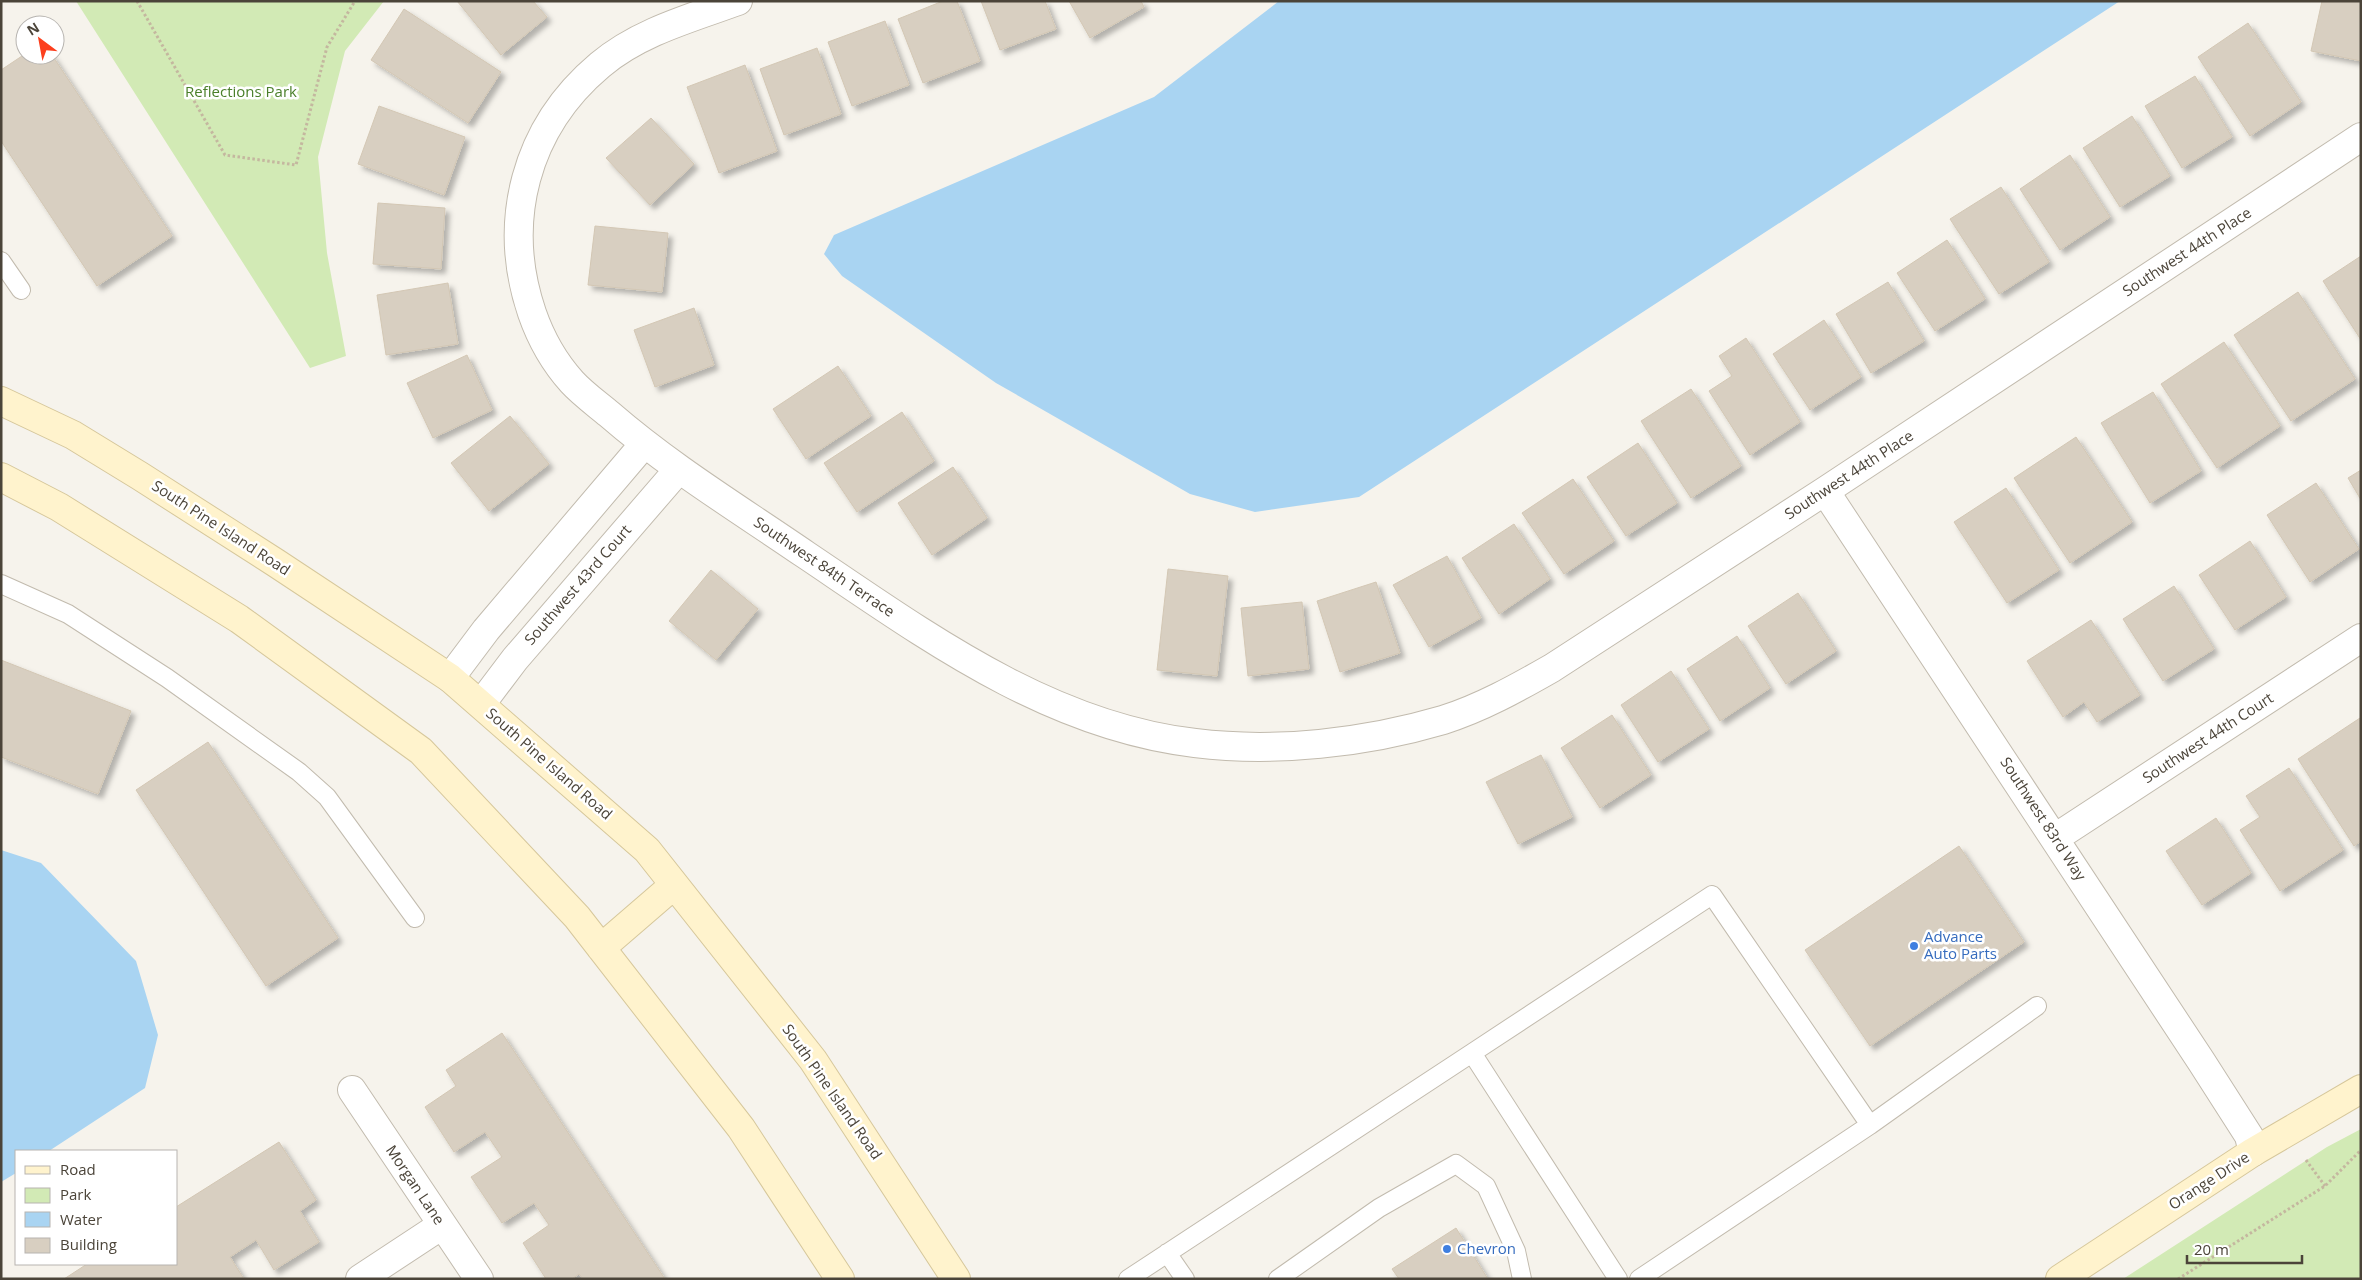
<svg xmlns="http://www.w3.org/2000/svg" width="2362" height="1280" font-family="'Open Sans',sans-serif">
<defs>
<filter id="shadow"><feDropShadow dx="4.5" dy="4.5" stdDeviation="2.5" flood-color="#0004"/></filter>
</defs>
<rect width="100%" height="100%" fill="#f6f3ec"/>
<path fill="#d2eab5" d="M76,1H384L345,51L318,157L327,253L346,356L310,368Z
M2361,1129V1279H2123L2327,1147Z"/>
<path fill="#a9d4f2" d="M1279,1H2120L1359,497L1255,512L1190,494L996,383L842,276L824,254L834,235L1154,97Z
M1,850L41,863L136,961L158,1035L145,1088L49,1151H16V1173L1,1182Z"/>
<path fill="#d8cfc1" stroke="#d3c7b4" filter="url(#shadow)" d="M457,1H533L547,17L501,55Z
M943,1H957L980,61L923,83L898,19Z
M981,1H1045L1056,29L1000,50Z
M1069,1H1141L1144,7L1090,38Z
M2322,1H2361V61L2311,51Z
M404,9L501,72L468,123L371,60Z
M885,21L909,85L852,106L828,42Z
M2248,23L2301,102L2250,136L2198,57Z
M817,48L841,114L784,135L760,69Z
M25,54L52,55L172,236L97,286L1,141V70Z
M745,65L777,151L719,173L687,87Z
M2195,76L2232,137L2182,168L2145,106Z
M379,106L465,137L444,195L358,164Z
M2132,116L2170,176L2120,207L2083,148Z
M651,118L694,164L650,205L606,158Z
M2070,155L2110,217L2060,250L2020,189Z
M2001,187L2049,262L1999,294L1950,219Z
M378,203L445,208L441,269L373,264Z
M595,226L668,233L662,292L588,285Z
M1947,240L1985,299L1935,331L1897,273Z
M2361,256V340L2323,281Z
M1888,282L1924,341L1871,373L1836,314Z
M448,283L458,344L386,355L377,295Z
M2298,292L2355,379L2291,421L2234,335Z
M694,308L714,365L655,387L634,330Z
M1824,320L1861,377L1810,410L1773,354Z
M1746,338L1800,422L1750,455L1709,391L1732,376L1719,356Z
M2224,342L2280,426L2217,468L2161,384Z
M467,355L492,410L433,438L407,383Z
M838,366L871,416L806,459L773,409Z
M1691,389L1741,466L1691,498L1641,421Z
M2153,392L2201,471L2150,503L2101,423Z
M902,412L934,461L857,512L824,463Z
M510,416L549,464L489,511L451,463Z
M2076,437L2132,522L2070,563L2014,478Z
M1638,443L1677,503L1626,536L1587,477Z
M953,467L987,518L932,555L898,503Z
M2361,470V500L2348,478Z
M1573,479L1614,541L1564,574L1522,513Z
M2316,483L2359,549L2310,582L2267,515Z
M2006,488L2059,570L2007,603L1954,522Z
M1514,524L1550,579L1499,614L1462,558Z
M2250,541L2286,597L2235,630L2199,575Z
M1447,556L1481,618L1429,647L1393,585Z
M1168,569L1228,576L1217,676L1157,670Z
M711,570L758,609L716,660L669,621Z
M1376,582L1400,653L1340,672L1317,601Z
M2174,586L2214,649L2163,681L2123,619Z
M1798,593L1836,651L1786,684L1748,626Z
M1302,602L1309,669L1248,676L1241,608Z
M2091,620L2140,695L2097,722L2084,702L2063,717L2027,661Z
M1737,636L1770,688L1720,721L1687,669Z
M1,660L131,711L98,794L1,757Z
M1671,671L1709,729L1658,762L1621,705Z
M1612,715L1651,775L1600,808L1561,748Z
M2360,718L2361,841L2354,846L2298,759Z
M208,742L338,938L266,986L136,790Z
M1541,755L1572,817L1518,844L1486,782Z
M2289,768L2343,850L2280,891L2240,830L2260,817L2246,796Z
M2216,818L2251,873L2202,905L2166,851Z
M1959,846L2024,942L1870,1046L1805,950Z
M502,1033L665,1279H583L579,1274L572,1279H546L523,1243L549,1225L534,1203L502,1223L471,1177L502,1157L485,1132L454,1152L425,1107L456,1086L446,1070Z
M279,1142L316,1200L300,1211L319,1242L274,1270L256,1240L230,1257L244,1279H64L87,1264H176V1207Z
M1456,1228L1488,1279H1399L1392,1269Z"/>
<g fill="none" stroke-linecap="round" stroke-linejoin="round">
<g stroke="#c2bbae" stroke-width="20">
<path id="lane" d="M1,261L21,290
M1,584L68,614L167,678L299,772L327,797L415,918
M1472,1053L1712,895L1870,1125L1639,1279
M1870,1125L2037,1006
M1167,1253L1185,1279
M1128,1279L1472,1053L1618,1279
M1278,1279L1379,1208L1456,1164L1486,1186L1516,1251L1522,1279"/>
</g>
<g stroke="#c2bbae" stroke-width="30">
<path id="street" d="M738,1C691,18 639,32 600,65C525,128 501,222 532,313C541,339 554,362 572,382C583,394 597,404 609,414C670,467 739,509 806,555C925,635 1048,726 1195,743C1275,753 1365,743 1443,720C1481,708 1517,688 1552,668L1825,491L2361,137
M1825,491L2201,1061L2249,1136L2253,1152
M450,678L486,630L644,444
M481,704L515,659L679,469
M2055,838L2361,638
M352,1090L479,1279
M360,1279L442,1225"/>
</g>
<g stroke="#d6c79b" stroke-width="30">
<path id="secondary" d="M1,401L73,435L140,476L276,563L450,678L647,850L813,1060L956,1279
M1,477L59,507L239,619L421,751L577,917L741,1128L840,1279
M601,948L674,885
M2060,1279L2253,1152L2361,1089"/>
</g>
<path stroke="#c4b79f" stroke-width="3" stroke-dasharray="2.5 2.5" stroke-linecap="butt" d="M137,1L225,155L296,165L327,47L355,1
M2306,1160L2325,1186
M2178,1279L2325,1186L2361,1150"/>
<use href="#lane" stroke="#fff" stroke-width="18"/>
<use href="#street" stroke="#fff" stroke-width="28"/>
<use href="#secondary" stroke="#fff3cd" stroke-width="28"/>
</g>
<g fill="#3f7fe0" stroke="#fff" stroke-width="2">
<circle cx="1914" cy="946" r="5"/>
<circle cx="1447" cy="1249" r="5"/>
</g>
<g text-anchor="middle" stroke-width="5" stroke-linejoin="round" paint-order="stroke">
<g font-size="15" fill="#4a7f2a" stroke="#fff">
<text x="241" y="97">Reflections Park</text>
</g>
<g font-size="15" fill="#4b4439" stroke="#fff">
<text transform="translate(2187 252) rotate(-33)" y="5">Southwest 44th Place</text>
<text transform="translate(1849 475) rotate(-33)" y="5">Southwest 44th Place</text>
<text transform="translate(221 528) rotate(33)" y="5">South Pine Island Road</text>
<text transform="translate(824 567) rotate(34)" y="5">Southwest 84th Terrace</text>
<text transform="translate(578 585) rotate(-49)" y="5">Southwest 43rd Court</text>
<text transform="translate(2208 738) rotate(-33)" y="5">Southwest 44th Court</text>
<text transform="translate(549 764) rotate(41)" y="5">South Pine Island Road</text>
<text transform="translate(2043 819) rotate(57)" y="5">Southwest 83rd Way</text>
<text transform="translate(832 1092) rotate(55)" y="5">South Pine Island Road</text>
<text transform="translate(2209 1181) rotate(-33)" y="5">Orange Drive</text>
<text transform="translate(415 1185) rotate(56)" y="5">Morgan Lane</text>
</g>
<g font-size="15" fill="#366cbe" stroke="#fff" text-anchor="start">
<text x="1924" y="942">Advance<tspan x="1924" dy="17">Auto Parts</tspan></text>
<text x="1457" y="1254">Chevron</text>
</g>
</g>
<rect width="2362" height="1280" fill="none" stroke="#4b4439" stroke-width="5"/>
<rect x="15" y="1150" width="162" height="115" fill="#ffffff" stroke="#b7b4b0"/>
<rect x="25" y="1166" width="25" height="8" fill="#fff3cd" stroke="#b7b4b0"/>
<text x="60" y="1175" font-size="15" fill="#4b4439">Road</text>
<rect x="25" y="1188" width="25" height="15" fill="#d2eab5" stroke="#b7b4b0"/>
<text x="60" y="1200" font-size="15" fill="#4b4439">Park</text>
<rect x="25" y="1212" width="25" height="15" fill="#a9d4f2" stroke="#b7b4b0"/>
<text x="60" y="1225" font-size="15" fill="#4b4439">Water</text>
<rect x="25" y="1238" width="25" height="15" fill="#d8cfc1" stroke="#b7b4b0"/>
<text x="60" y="1250" font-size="15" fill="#4b4439">Building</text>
<g transform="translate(40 40) rotate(328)"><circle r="24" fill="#ffffff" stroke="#b7b4b0"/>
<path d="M0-4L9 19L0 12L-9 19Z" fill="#fc3f1d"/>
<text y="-8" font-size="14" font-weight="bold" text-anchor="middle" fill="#4b4439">N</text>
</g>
<path d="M2187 1255v8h115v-8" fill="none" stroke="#4b4439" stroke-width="2.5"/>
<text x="2194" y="1255" font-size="15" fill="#4b4439" stroke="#ffffff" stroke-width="4" paint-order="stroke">20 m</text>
</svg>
